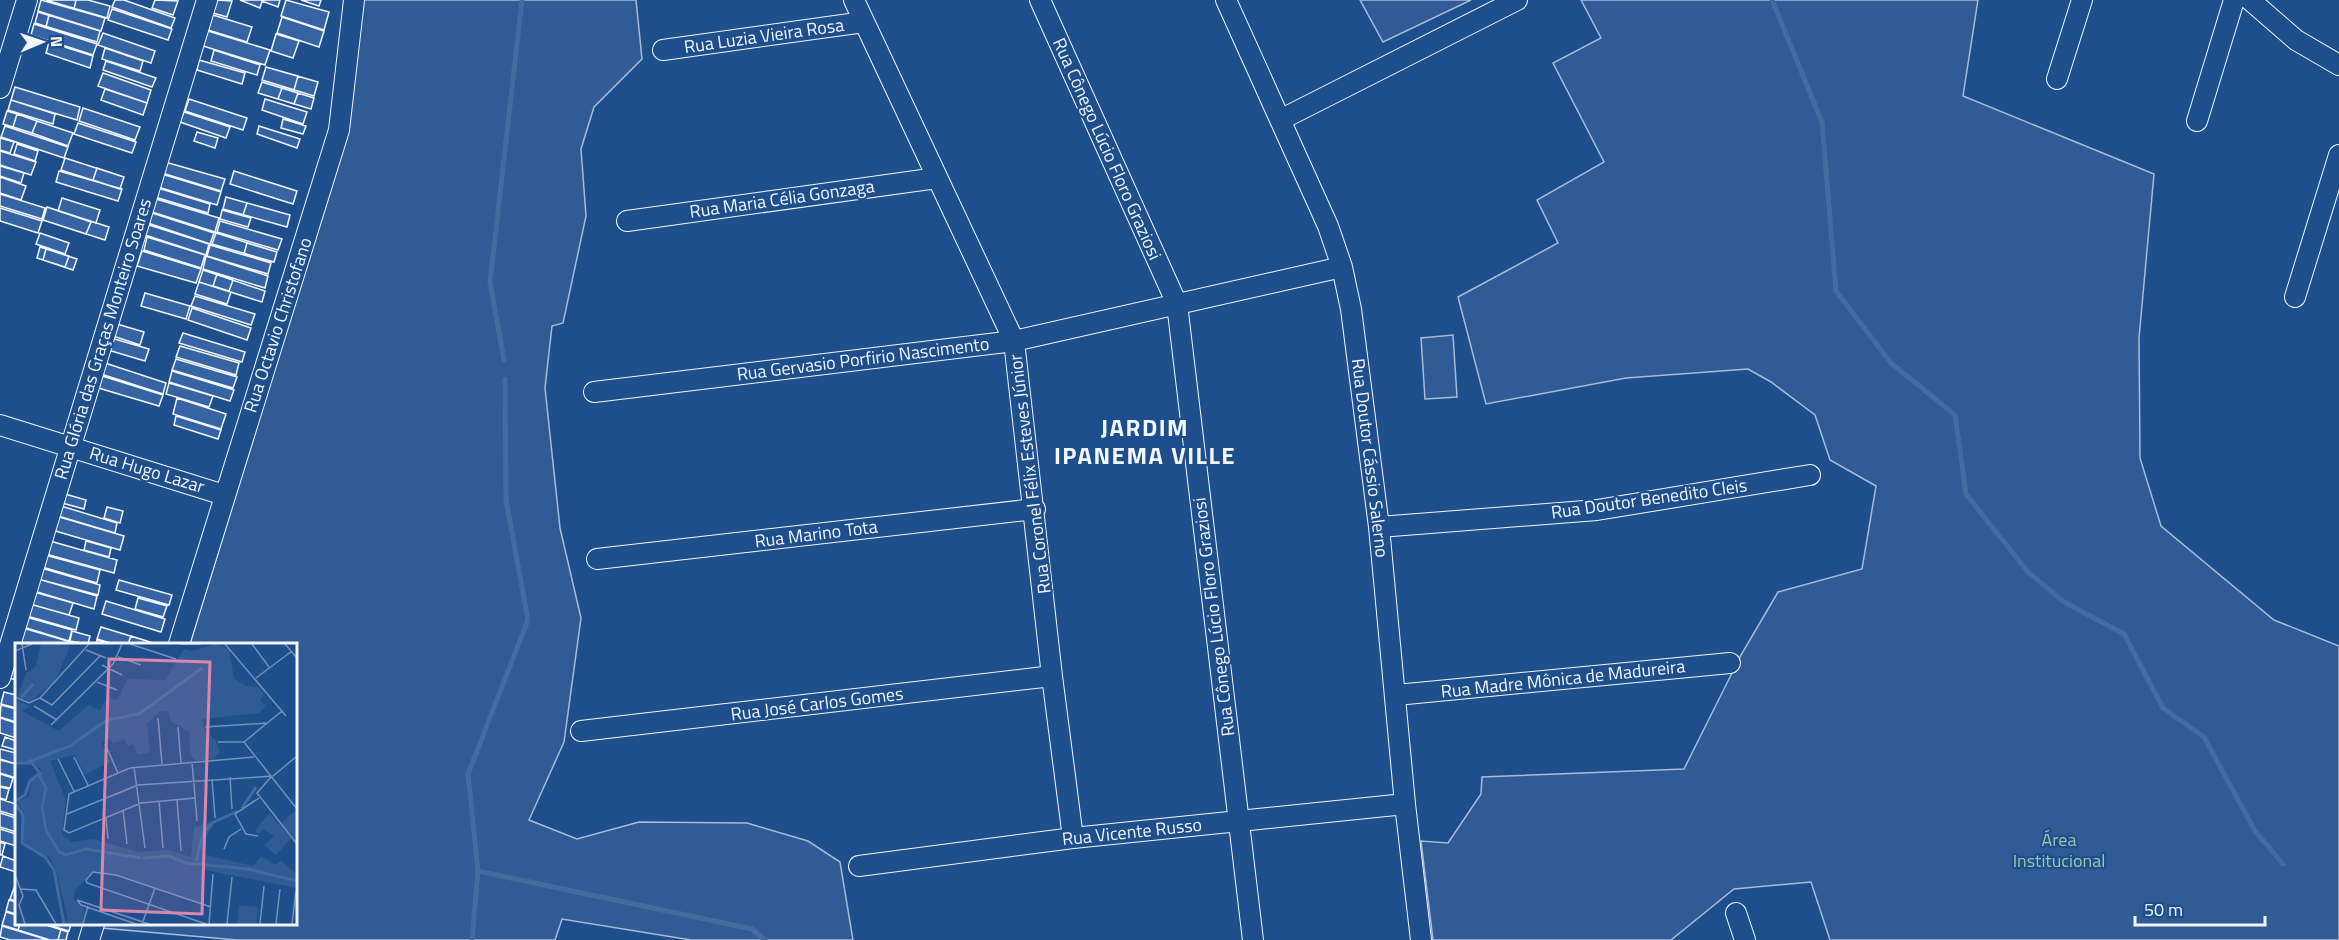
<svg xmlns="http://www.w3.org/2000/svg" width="2339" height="940" font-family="'Titillium Web',sans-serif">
<rect width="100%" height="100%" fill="#1f4e8c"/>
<path fill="#305b95" stroke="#a8bbd7" stroke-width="1.5" d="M355,0H636L642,59L594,107L581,149L586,216L563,323L552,326L545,388L560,528L581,618L564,742L529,820L577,839L639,822L747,823L808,841L840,862L853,940H691L562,919L555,940H237L102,928L103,924H296V644H190L348,129Z
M1360,0H1471L1383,42Z
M1581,0H1978L1963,96L2154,174L2139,338L2140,458L2161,526L2274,620L2339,646V940H1830L1811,882L1734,889L1671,940H1433L1421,841L1448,843L1481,794L1482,777L1684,769L1741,655L1778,592L1862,569L1876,486L1830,460L1815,415L1771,382L1748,369L1626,378L1486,404L1458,297L1558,243L1537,200L1604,162L1553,63L1601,38Z
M1453,335L1457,397L1425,399L1421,338Z"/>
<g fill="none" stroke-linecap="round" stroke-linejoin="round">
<path stroke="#446ba0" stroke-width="5" d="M1772,0L1822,122L1836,291L1891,363L1955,415L1966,494L2028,572L2064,602L2124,634L2163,708L2204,737L2255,831L2283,864
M504,360L490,282L522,0
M478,871L752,929L765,940
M472,940L478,871L468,774L528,620L506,500L505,379"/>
</g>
<path fill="#3563a3" stroke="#f2f6ff" stroke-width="1.5" d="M41,0L105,18L101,31L38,11Z
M46,0H88L110,6L107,18Z
M76,0H88L110,6L107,18L74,9Z
M115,0H124L175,18L171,28L112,7Z
M155,0L178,1L173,15L152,8Z
M217,0L232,1L227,17L213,13Z
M240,0H280L278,7L262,1L260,8Z
M286,0L329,12L324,30L281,16Z
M301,0H321L319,6Z
M112,9L172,29L168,40L108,20Z
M38,12L100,31L97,42L35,23Z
M49,15L100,31L97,42L46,27Z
M213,15L252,27L247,42L208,30Z
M282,17L324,31L319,47L277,33Z
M34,24L97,44L93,55L31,35Z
M208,31L270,50L265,65L203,46Z
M103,33L155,51L151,63L98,45Z
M276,34L299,41L293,58L271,51Z
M49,42L93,56L90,68L46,53Z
M105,48L143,61L140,71L102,59Z
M214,50L260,65L257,75L211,61Z
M199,60L245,73L242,84L197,70Z
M106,61L156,78L152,87L103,70Z
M266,67L318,82L314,96L262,80Z
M266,67L298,76L294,90L262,80Z
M103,73L151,90L147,103L98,86Z
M262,82L314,98L311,109L258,93Z
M15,87L80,107L77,120L11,100Z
M282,88L298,93L294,104L278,99Z
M105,89L147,103L143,115L101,100Z
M189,99L247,118L243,130L185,111Z
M265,99L307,112L303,124L262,110Z
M11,100L55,114L53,124L8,110Z
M83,108L140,127L135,140L79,121Z
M7,111L17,114L13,127L3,124Z
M184,112L230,127L226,138L180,122Z
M17,114L37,121L32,133L13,127Z
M283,119L306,126L303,134L281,128Z
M37,121L73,133L68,146L32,133Z
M78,123L136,142L132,153L74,134Z
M5,126L68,147L64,158L1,137Z
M259,126L300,139L297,148L257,134Z
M197,132L218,138L215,148L194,141Z
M0,138L14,142L10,153L0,150Z
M17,144L38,151L35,161L14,154Z
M0,151L36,162L31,175L0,165Z
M65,158L124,177L120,189L61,170Z
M165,162L225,179L221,191L162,173Z
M0,166L24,173L21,183L0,176Z
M97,168L124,177L120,189L93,180Z
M59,171L122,189L118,201L56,182Z
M234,171L297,191L293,204L230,184Z
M162,174L221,192L217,205L158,187Z
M0,177L26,186L21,200L0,193Z
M0,177L26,186L21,200L0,193Z
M158,188L210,204L208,213L155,197Z
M0,194L45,208L42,219L0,206Z
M226,197L290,215L287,227L223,209Z
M226,197L247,203L243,215L223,209Z
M62,198L100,210L96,223L58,211Z
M156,199L219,218L215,232L152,212Z
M47,207L109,227L105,240L43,220Z
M47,207L91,222L86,234L43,220Z
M0,208L42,221L38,233L0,221Z
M222,210L251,218L248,227L220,219Z
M152,213L214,233L210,244L148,223Z
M220,221L282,239L278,250L217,232Z
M149,225L209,244L206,255L145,235Z
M40,233L69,243L65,254L36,244Z
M216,233L277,252L274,262L212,244Z
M147,237L205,255L201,268L144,250Z
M247,243L277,252L274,262L244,254Z
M210,245L271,263L268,274L207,256Z
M40,247L77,259L73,270L37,258Z
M46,249L69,256L65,267L43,260Z
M142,251L201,269L196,283L137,266Z
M206,256L268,276L265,288L203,269Z
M203,270L265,291L262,302L199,282Z
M217,274L233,280L229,291L213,286Z
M199,282L231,292L227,304L195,294Z
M145,293L190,306L186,319L141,306Z
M195,296L255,314L251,325L191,306Z
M192,308L251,328L247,340L188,320Z
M117,324L144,332L140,345L113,336Z
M183,333L245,352L242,362L179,343Z
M111,338L149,349L145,361L108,350Z
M180,346L239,363L236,375L176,357Z
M176,359L237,377L233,388L172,370Z
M105,363L166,383L163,394L101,374Z
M172,371L234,390L230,401L169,382Z
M99,375L163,395L159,406L95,387Z
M169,383L213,396L209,407L166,394Z
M177,398L226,414L221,429L173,414Z
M176,416L221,430L218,439L174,425Z
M65,494L86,500L84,509L62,503Z
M61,506L117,523L115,533L58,516Z
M107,507L123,511L120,523L104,518Z
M56,516L124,536L120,550L52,530Z
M50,541L117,560L114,573L46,554Z
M86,541L111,548L109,557L84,550Z
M45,555L100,570L97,583L42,567Z
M41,568L100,585L98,595L38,579Z
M38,579L97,596L94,609L34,591Z
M119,580L172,595L169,605L116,590Z
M34,592L73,603L69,615L30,604Z
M138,598L167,606L163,617L135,609Z
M106,601L165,619L161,632L102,614Z
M30,604L79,618L76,630L27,616Z
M26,617L72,630L69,641L23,627Z
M101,627L150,642L156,644H114L97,639Z
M23,628L74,643L73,644L19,643Z
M72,631L90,636L88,644L70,641Z
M131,636L150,642L149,644H128Z
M97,640L111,644H96Z
M12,666L16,668V680L9,678Z
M4,692L16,695V708L1,704Z
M1,705L16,709V722L0,717Z
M0,718L16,723V738L0,733Z
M5,737L16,741V750L2,746Z
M0,749L16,753V764L0,759Z
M0,760L16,764V778L0,773Z
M0,774L13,778L10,788L0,786Z
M0,787L9,789L6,800L0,798Z
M0,799L16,804V816L0,811Z
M0,813L16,818V832L0,827Z
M0,813L16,818V832L0,827Z
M0,829L16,834V846L0,841Z
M0,842L5,844L2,855H0Z
M3,856L16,861V872L0,867Z
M14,888H16V901L10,899Z
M9,900L16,902V914L6,911Z
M6,912L16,915V924H43L68,932L66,940H50L2,925Z
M20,924H43L61,929L58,940H50L18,930Z
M45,924H71L69,931Z
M2,926L48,940H10L0,937Z"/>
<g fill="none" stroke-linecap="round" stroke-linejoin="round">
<g stroke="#f2f6ff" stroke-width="22">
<path id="minor" d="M854,0L1014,341L1052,676L1073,838
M1040,0L1177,304L1253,940
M1226,0L1328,226L1342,267L1351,309L1379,527L1405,804L1421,940
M2250,0L2296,40L2339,65
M663,50L864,22
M2057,79L2082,0
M0,88L27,0
M1280,120L1517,0
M2197,121L2234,0
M627,221L937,178
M2295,297L2339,155
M594,392L1014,341L1342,267
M0,425L224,495
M1379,527L1597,510L1810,475
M597,559L1035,509
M179,644L339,130L354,0
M0,678L207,0
M1396,695L1730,663
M581,731L1052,676
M859,866L1073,838L1405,804
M1736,913L1745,940
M89,940L94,924"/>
</g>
<use href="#minor" stroke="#1f4e8c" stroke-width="20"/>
</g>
<g text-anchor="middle" stroke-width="4.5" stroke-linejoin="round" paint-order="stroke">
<g font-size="18" fill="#f2f6ff" stroke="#1f4e8c">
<text transform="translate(764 36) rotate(-8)" y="6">Rua Luzia Vieira Rosa</text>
<text transform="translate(1107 149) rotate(66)" y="6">Rua Cônego Lúcio Floro Graziosi</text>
<text transform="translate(782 199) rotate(-8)" y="6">Rua Maria Célia Gonzaga</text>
<text transform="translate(278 325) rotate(-72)" y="6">Rua Octavio Christofano</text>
<text transform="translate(103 339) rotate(-73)" y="6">Rua Glória das Graças Monteiro Soares</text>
<text transform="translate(863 359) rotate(-7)" y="6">Rua Gervasio Porfirio Nascimento</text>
<text transform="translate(1370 458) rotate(83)" y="6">Rua Doutor Cássio Salerno</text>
<text transform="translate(147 470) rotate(17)" y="6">Rua Hugo Lazar</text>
<text transform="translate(1030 474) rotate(-97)" y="6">Rua Coronel Félix Esteves Júnior</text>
<text transform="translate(1649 499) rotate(-8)" y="6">Rua Doutor Benedito Cleis</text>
<text transform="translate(816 534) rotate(-7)" y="6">Rua Marino Tota</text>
<text transform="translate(1214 617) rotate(-97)" y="6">Rua Cônego Lúcio Floro Graziosi</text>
<text transform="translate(1563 679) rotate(-6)" y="6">Rua Madre Mônica de Madureira</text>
<text transform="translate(817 704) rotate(-7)" y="6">Rua José Carlos Gomes</text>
<text transform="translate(1132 832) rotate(-6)" y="6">Rua Vicente Russo</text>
</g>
<g font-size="18" fill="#97c8a6" stroke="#1f4e8c">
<text x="2059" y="846">Área<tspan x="2059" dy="21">Institucional</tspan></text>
</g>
<g font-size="24" font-weight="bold" letter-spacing="1.5" fill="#f2f6ff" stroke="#1f4e8c">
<text x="1145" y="436">JARDIM<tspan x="1145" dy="28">IPANEMA VILLE</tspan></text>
</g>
</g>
<g transform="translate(15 643)">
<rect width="282" height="282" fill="#1f4e8c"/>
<path d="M26,1H56L41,37L15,59L3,53L11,30L21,23ZM201,1L214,6L219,35L231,43L243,44L249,51L245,58L251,63L245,70L187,76L188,84L201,98L205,109L199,116L181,118L175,111L174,89L156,78L154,69L145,68L132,81L135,109L123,112L118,101L113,103L109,96L98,101L95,96L87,100L95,119L70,132L60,112L35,118L51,157L47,191L56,199L79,196L123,209L154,207L176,214L179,184L196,179L199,182L189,197L187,211L238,223L246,213L260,222L266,218L282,231V245L190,227L186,260L101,231L79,229L60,247L59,256L70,268L67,281H50L53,276L40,224L34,214L10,201L8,196L9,170L2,158L14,154L17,136L25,134L27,128L21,121L0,118V57L15,63L7,68L44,88L73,62L85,67L92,55L103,57L112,36L150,37L169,6L176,8ZM281,167L282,193L279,195L266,180ZM254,170L276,195L261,212L249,202L259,193L248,186L244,191L240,188ZM224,262L243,264L241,281H222Z" fill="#305b95"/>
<path fill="none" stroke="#446ba0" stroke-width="3" d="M6,55L18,41M13,119L55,103L92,77L124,71L187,25M0,120H17L25,130L15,138L10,152L0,158M24,132L31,145L27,164L31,187L44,209L51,212L71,206L126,215M0,160L8,172L7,200L30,214L39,227L49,281M227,165L241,144M128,215L154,213L171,220L233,226L282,238M181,218L188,190L197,180L223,168"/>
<path fill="none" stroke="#7391ba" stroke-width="1.5" d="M7,1L11,27M115,1L161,16M165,1H186M210,1L271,73M237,1L254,24M270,1L282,15M71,7L91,15M0,8L17,1M103,14L126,22M87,22L107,32M241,35L277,8M82,39L102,47M0,54L14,60L25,55L74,1M25,55L37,62L85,13M19,63L42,77M143,75L147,121M36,82L98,21L107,1M163,84L166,120M190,84L253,80M203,99H229M229,99L282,166M229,99L267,68M90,101L103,130M59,114L73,142M43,116L59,148M177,119L182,178M119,124L130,205M215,134L217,166M256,134L242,150L282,201M197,136L200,175M180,155L126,160L54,190L49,187L54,151L115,125L239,114M162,157L166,208M144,158L148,205M108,167L112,201M52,171L123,142L258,133L282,113M91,175L93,196M243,193L231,191L220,171L244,155M209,206L214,194L226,186M0,232L8,253L4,262L10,281M6,246L21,247L41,281M62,257L134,281M62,257L66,262L121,281M68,281L73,263M127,281L140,245M191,281L72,240L71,237L78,229L101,232L196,264M194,281L198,231M212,281L217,234M245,281L249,243M261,281L265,246M277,281L281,248"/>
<path fill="#da87ad" fill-opacity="0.15" stroke="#da87ad" stroke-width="3" d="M94,16L195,19L187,271L86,267Z"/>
<rect width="282" height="282" fill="none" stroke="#f2f6ff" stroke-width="3"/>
</g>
<g transform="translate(42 42) rotate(88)" stroke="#1f4e8c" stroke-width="4.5" paint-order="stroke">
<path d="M0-4.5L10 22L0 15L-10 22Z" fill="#f2f6ff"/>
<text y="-9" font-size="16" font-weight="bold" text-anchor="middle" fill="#f2f6ff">N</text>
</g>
<path d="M2135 916v9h130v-9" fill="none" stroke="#f2f6ff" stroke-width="3"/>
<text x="2144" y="916" font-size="18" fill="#f2f6ff" stroke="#1f4e8c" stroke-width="4.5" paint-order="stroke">50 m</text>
</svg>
